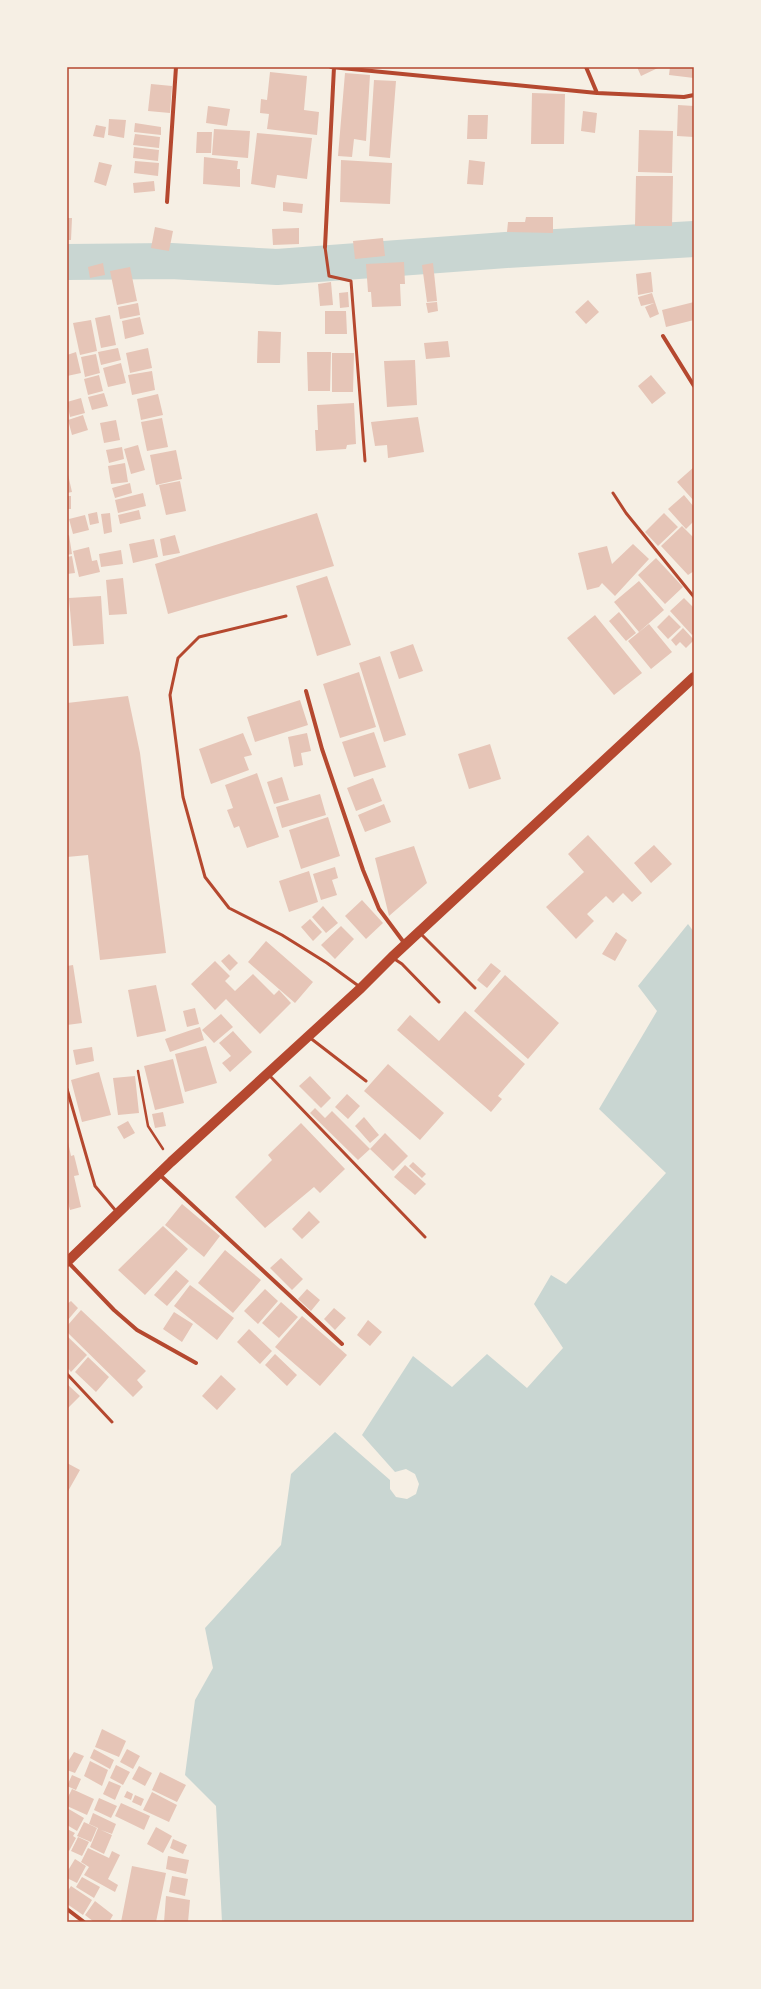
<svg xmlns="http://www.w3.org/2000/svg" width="761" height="1989" font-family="'Open Sans',sans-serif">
<rect width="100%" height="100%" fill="#f6efe4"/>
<path fill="#c9d6d2" d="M688,924L694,932V1922H222L216,1806L185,1775L195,1700L213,1668L205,1628L281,1545L291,1474L335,1432L390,1480V1489L396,1497L407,1499L416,1494L419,1484L415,1474L406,1469L395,1472L362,1435L413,1356L452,1387L487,1354L527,1388L563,1348L534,1304L551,1275L566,1284L666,1173L599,1109L657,1011L638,986Z"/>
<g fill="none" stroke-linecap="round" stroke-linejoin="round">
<path stroke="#c9d6d2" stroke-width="36" d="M67,262L171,261L277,267L506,250L694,239"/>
</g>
<path fill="#e6c5b7" d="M637,67H660L641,76Z
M670,67H694V78L669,75Z
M270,72L307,76L304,110L319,112L317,135L267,129L269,114L260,113L261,99L267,100Z
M345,73L370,75L366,141L354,139L352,157L338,156Z
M374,80L396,81L390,158L369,156Z
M151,84L172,86L170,113L148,111Z
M532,93L565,94L564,144H531Z
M678,105L694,106V137L677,136Z
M208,106L230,109L227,126L206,123Z
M583,111L597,113L595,133L581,131Z
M468,115H488L487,139H467Z
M109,119L126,120L124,138L108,135Z
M135,123L161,127V135L134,132Z
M96,125L106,127L104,138L93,136Z
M214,129L250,131L248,158L212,155Z
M639,130L673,131L672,173L638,172Z
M197,132H212L211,153H196Z
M257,133L312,138L307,179L277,175L275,188L251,184Z
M135,134L160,137L159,148L133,145Z
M134,147L159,150L158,161L133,158Z
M204,157L238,161L237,169H240V187L203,184Z
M341,160L392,163L390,204L340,202Z
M469,160L485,162L483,185L467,184Z
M135,161L159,163L158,176L134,173Z
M99,162L112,165L106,186L94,182Z
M636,176H673L672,226H635Z
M154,181L155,191L134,193L133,183Z
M283,202L303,204L302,213L283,211Z
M526,217H553V233L507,232L508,222H525Z
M67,218H72L71,240H67Z
M155,227L173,231L169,251L151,248Z
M299,228V244L273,245L272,229Z
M383,238L385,256L355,259L353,241Z
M404,262L405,284H400L401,306L372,307L371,292H368L366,264Z
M103,263L105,275L90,278L88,267Z
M433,263L437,301L427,302L422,265Z
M130,267L137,301L117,305L110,271Z
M651,272L653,292L638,295L636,274Z
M331,282L333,305L320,306L318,284Z
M348,292L349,307L340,308L339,293Z
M652,293L659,314L650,318L645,307L654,303L641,306L638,297Z
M588,300L599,312L586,324L575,312Z
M437,302L438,311L428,313L426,303Z
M694,302V320L666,327L662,310Z
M138,303L140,315L120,319L118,307Z
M325,311H346L347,334H325Z
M110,315L116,345L101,348L95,318Z
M140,317L144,334L125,339L122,321Z
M91,320L97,351L80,355L73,323Z
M258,331L281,332L280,363H257Z
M448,341L450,357L426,359L424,343Z
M118,348L121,360L101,365L98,352Z
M148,348L152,368L130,373L126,353Z
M76,352L81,373L67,376V355Z
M307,352H331L330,391H308Z
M332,353H354L353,392H332Z
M96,354L100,373L85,377L81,357Z
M415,360L417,405L387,407L384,361Z
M121,363L126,383L108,387L103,368Z
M152,371L155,390L132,395L128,375Z
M99,375L103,391L88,395L84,379Z
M651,375L666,393L652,404L638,386Z
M104,393L108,406L92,410L88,397Z
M158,394L163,415L141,420L137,399Z
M81,398L85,413L70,417L67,402Z
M354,403L356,444L347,445L346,449L316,451L315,430H318L317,405Z
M83,415L88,430L72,435L68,420Z
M418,417L424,452L388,458L387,445L375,446L371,422Z
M162,418L168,447L147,451L141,422Z
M116,420L120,440L104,443L100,423Z
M138,445L145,470L131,474L124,449Z
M122,447L124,459L109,463L106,450Z
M176,450L182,479L156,485L150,455Z
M125,463L128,482L111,484L108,466Z
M694,467V501L677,482Z
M67,470L72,492L67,493Z
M180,481L186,511L166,515L159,485Z
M130,483L132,493L115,498L112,488Z
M143,493L146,506L118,513L115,500Z
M684,495L694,507V521L686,529L668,509Z
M67,496H71V509H67Z
M139,510L141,519L120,524L118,515Z
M97,512L99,523L90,525L88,514Z
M110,513L112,532L104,534L101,514Z
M317,513L334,566L168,614L155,564Z
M664,513L678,527L658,546L645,532Z
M85,515L89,530L73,534L69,519Z
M682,526L694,538V571L688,575L661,546Z
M69,535L72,554L67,555V536Z
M175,535L180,553L163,556L160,539Z
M154,539L158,557L133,563L129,544Z
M633,544L649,559L615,596L602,583L599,587L587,590L578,553L607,546L612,564Z
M89,547L92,561L97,560L100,572L79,577L73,551Z
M121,550L123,564L101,567L99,554Z
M72,556L75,573L67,574V557Z
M656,558L683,587L665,604L638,575Z
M327,576L351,645L317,656L296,586Z
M123,578L127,614L109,615L106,580Z
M639,581L664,610L639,632L614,602Z
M101,596L104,644L73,646L69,598Z
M684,598L694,608V633L692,635L670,611Z
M619,612L636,633L626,641L609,621Z
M595,615L642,673L614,695L567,638Z
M669,615L681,627L668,639L657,627Z
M649,624L672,652L651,669L628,641Z
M683,628L694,640L686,648L680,642L676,646L671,640Z
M413,644L423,671L399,679L390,652Z
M380,656L406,735L384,742L359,663Z
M359,672L376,727L340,738L323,684Z
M128,696L140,753L166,953L100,960L88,855L67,857V703Z
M300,700L308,725L255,742L247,717Z
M374,732L386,767L354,777L342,742Z
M243,733L252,755L244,757L249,770L211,784L199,749Z
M307,733L311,751L301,753L303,765L294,767L288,737Z
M490,744L501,779L469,789L458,754Z
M257,773L279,837L247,848L239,826L234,828L227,810L233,808L225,785Z
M282,777L289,800L274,804L267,782Z
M373,778L382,801L356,811L347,788Z
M320,794L326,815L282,828L276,807Z
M384,804L391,822L365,832L358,815Z
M328,817L340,856L301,869L289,830Z
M588,835L642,893L632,902L623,893L613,903L606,896L587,914L594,921L576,939L546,907L584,872L568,854Z
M654,845L672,864L651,883L634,863Z
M414,846L427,883L389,916L375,858Z
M335,867L338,878L332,880L337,895L321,900L313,874Z
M309,871L318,902L289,912L279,881Z
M362,900L383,923L366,939L345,916Z
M323,906L338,923L326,933L312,917Z
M310,919L322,932L313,941L301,927Z
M341,926L354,939L335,959L321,945Z
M616,932L627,940L615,961L602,954Z
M266,941L313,982L295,1003L248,962Z
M229,954L238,963L230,971L221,961Z
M215,961L230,976L225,981L235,991L253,974L274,995L279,990L291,1003L260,1034L226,999L215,1010L191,984Z
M491,963L501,971L487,988L477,980Z
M73,965L82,1023L67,1025V966Z
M505,975L559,1023L528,1059L474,1011Z
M156,985L166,1031L137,1037L128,990Z
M195,1008L199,1024L187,1027L183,1011Z
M465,1011L525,1064L498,1096L502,1099L491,1112L397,1030L410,1015L439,1041Z
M221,1014L233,1027L214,1043L202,1030Z
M200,1027L204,1040L170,1052L165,1039Z
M233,1031L252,1052L230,1072L222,1063L231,1056L219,1043Z
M206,1046L217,1083L185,1092L175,1054Z
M92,1047L94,1061L76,1065L73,1050Z
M173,1059L184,1103L155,1110L144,1066Z
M388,1064L444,1113L420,1140L364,1091Z
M99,1072L111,1115L82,1122L71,1080Z
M135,1076L139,1113L118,1115L113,1078Z
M310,1076L331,1098L321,1108L299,1086Z
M347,1094L360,1106L348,1119L335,1107Z
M315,1108L325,1118L332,1111L370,1149L358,1160L310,1113Z
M163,1112L166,1126L155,1128L152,1114Z
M364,1117L379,1135L370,1143L355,1126Z
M128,1121L135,1133L124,1139L117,1127Z
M301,1123L345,1169L320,1193L314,1187L265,1228L235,1197L272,1160L268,1155Z
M385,1133L408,1156L393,1171L370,1149Z
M68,1142L71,1156L74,1155L79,1175L74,1176L81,1207L70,1210L67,1199Z
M413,1162L426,1174L422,1178L409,1166Z
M405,1165L426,1184L415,1195L394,1177Z
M182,1204L220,1236L204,1257L165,1225Z
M309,1211L320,1222L302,1239L292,1229Z
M163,1226L188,1249L145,1295L118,1270Z
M225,1250L261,1280L233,1313L198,1283Z
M281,1258L303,1279L292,1290L270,1268Z
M176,1270L189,1281L167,1306L154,1295Z
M190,1285L234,1318L217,1340L174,1306Z
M265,1289L278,1301L258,1324L244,1311Z
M307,1289L320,1300L311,1311L298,1299Z
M71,1301L78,1308L67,1321V1304Z
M281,1302L298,1317L279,1338L262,1323Z
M334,1308L346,1318L335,1330L324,1319Z
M81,1310L146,1371L137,1380L143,1387L133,1397L67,1332V1326Z
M174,1312L193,1324L182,1342L163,1329Z
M302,1316L347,1355L320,1386L275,1347Z
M368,1320L382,1332L370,1346L357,1335Z
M249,1329L272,1351L260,1364L237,1342Z
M67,1336L87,1355L71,1372L67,1367Z
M275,1354L297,1375L287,1386L265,1365Z
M88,1357L109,1377L96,1392L75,1372Z
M221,1375L236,1389L217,1410L202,1396Z
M67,1384L80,1396L67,1409Z
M67,1463L80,1470L67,1493Z
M102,1729L126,1741L119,1757L95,1747Z
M94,1749L114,1760L110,1769L90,1758Z
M127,1749L140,1756L133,1769L120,1762Z
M74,1752L84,1756L75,1773L67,1770V1763Z
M90,1761L108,1770L102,1786L84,1776Z
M116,1765L130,1772L123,1785L110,1778Z
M139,1766L152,1773L145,1786L132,1779Z
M160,1772L186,1785L177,1802L152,1790Z
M72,1775L81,1779L76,1790L67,1786Z
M109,1781L121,1786L115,1800L103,1794Z
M72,1789L94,1799L87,1815L67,1806V1799Z
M127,1791L133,1794L131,1800L124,1797Z
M152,1792L177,1805L169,1822L143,1810Z
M135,1795L144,1799L141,1806L132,1802Z
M99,1798L117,1806L111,1818L94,1810Z
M121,1803L150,1816L144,1830L115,1816Z
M67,1808L84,1818L77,1831L67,1825Z
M93,1813L116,1824L112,1834L101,1830L112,1835L104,1854L90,1847L98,1828L89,1824Z
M84,1822L97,1828L91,1842L77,1836Z
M156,1827L172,1836L163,1853L147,1844Z
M67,1829L75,1833L73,1836L76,1838L69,1851L67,1849Z
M78,1837L89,1842L82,1856L71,1851Z
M173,1839L187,1845L183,1854L170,1848Z
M88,1848L109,1858L112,1851L120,1855L108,1879L118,1885L115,1892L84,1875L89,1867L81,1862Z
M168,1856L189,1860L186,1874L166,1869Z
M75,1859L86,1866L77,1883L67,1878V1872Z
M132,1866L166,1873L156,1922H121Z
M172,1876L188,1879L185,1896L169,1892Z
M82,1877L100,1887L94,1898L76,1887Z
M71,1886L92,1900L83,1915L67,1904V1892Z
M166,1896L190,1900L188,1922H164Z
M95,1901L113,1915L109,1922H94L85,1915Z"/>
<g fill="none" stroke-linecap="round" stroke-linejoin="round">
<path stroke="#b5482f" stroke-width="2.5" d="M138,1071L148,1126L163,1149"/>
<path stroke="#b5482f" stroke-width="3" d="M325,247L329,276L351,281L365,461
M613,493L626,513L694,597
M286,616L199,637L178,658L170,695L183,797L205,877L229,908L282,935L327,963L360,987
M420,933L475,988
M393,958L402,964L439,1002
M309,1037L366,1081
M268,1074L425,1237
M67,1089L95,1186L116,1211
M67,1374L112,1422"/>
<path stroke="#b5482f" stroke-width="4" d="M331,67L597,93L684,97L694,95
M586,67L597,93
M167,202L176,67
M325,247L334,67
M663,336L694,386
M306,691L322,749L363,870L379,909L405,944
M160,1175L342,1344
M68,1262L114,1310L137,1330L196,1363
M67,1909L84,1922"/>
<path stroke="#b5482f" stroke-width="10" d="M67,1262L171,1162L361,988L392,957L694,677"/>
</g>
<rect width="761" height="1989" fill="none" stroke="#f6efe4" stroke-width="136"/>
<rect x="68" y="68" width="625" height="1853" fill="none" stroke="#b5482f" stroke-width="1.5"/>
</svg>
